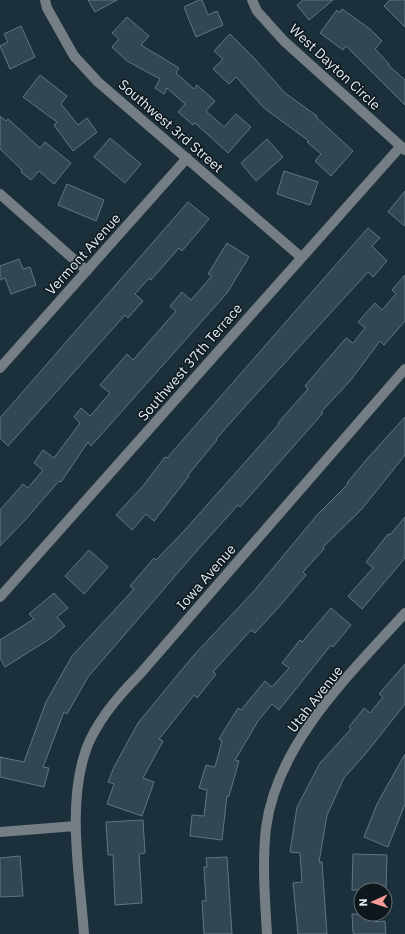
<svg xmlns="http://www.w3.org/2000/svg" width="405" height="934" font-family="'IBM Plex Sans',sans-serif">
<rect width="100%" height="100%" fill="#1c303b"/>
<path fill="#334753" stroke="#607683" d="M88,0H117L95,12Z
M199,0H202L208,15L217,11L223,25L196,37L184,7Z
M303,0H333L309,20L297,5Z
M390,0H405V27L384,6Z
M342,9L370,29L382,41L375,49L389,64L388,65L405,80V105L346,46L343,50L320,33L337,10L339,13Z
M127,17L149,36L141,45L179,68L176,73L194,89L197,85L215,101L206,111L224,127L236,114L251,127L228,153L195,123L193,125L178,112L185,104L167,88L164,94L155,88L160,79L127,61L112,47L119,39L112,33Z
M21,26L35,57L10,69L0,46L8,42L4,34Z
M230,34L254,58L285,93L317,116L316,117L353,151L331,176L315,161L321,154L307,142L309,141L264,108L236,77L229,84L213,69L223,59L214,51Z
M40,75L67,96L61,104L78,125L87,118L97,132L73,151L54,125L57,122L23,97Z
M0,116L6,121L8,119L40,148L45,142L71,163L54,184L39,171L31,180L21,172L22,170L0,149Z
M110,138L141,164L125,183L94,157Z
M267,139L283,157L256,181L241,163Z
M284,171L318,182L310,205L277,194Z
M67,184L104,200L96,221L58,205Z
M405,191V226L388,212Z
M188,202L209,219L182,251L179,248L151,280L149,278L135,294L143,301L128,318L125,315L8,446L0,438V418Z
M368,228L380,238L372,246L387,261L373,277L368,272L249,402L216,439L217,440L188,475L189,476L154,521L146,514L132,530L116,515L143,486L165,457L167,458Z
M227,243L249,257L227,293L91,446L88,442L61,482L59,481L26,519L0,546V510L23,484L28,488L43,470L34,463L43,450L54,458L80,423L74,417L81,408L90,416L110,393L100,385L127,354L133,360L176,311L170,306L182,292L191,300L212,276L208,274Z
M19,259L23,269L30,267L36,285L11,294L5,278L0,280V266Z
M405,275V321L384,345L380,341L350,381L321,412L323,413L240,507L238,505L201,546L88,677L67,714L64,712L43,767L49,768L44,787L0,777V757L24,762L46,702L72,656L134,589L130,586L154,558L156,560L184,531L279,424L278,423L308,389L305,386L346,338L353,343L365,328L358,322L375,303L382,310L396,294L392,290Z
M405,417V455L361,510L323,547L324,549L303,572L306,575L278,608L255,633L251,630L213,672L216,674L197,698L194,695L159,739L163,741L143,778L154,782L142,816L107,804L114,784L108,782L114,767L138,723L194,655L254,591L317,515L348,484L347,483L367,459Z
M405,517V558L362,609L348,596L373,568L366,562L388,534L390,535Z
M89,550L108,567L84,594L65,576Z
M54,593L68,608L57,617L65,626L51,638L5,667L0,658V640L34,619L29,614Z
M331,608L351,625L333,647L331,645L279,710L272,704L258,721L235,760L239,761L229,796H227L222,840L190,836L192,815L204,816L207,790L199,788L206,765L215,767L222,741L219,739L238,708L241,710L265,681L272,687L289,668L282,663L300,640L302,642Z
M405,664V704L367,752L344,778L327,815L319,862H322L327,934H298L293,883L302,882L300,853L290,852L297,807L320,763L351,729L349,727L364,708L370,713L383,697L379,694Z
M405,754V804L388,847L364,837L377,804Z
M143,820L145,853L139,854L142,903L115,905L113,855H108L106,822Z
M353,854L387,855L386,890H352Z
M20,856L23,896L0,897V858Z
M227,857L232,934H204L202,901H206L204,867H207L206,858Z
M352,914H375V922L385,921L386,934H355L353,933Z"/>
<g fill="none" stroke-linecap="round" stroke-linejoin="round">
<path stroke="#747e84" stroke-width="10" d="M45,0L47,8L74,56L98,82L301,257
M252,0L257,11L284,41L405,150
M0,194L87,271
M0,368L187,158
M0,597L401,146
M0,832L76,826
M84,934C80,876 66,803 87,747C98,719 119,695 140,674L405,369
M267,934C265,899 262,864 266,828C277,743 350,674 405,613"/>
</g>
<g text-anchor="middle" stroke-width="3" stroke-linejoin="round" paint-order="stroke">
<g font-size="14" fill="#e1edf4" stroke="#0e171c">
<text transform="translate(335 67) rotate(43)" y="5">West Dayton Circle</text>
<text transform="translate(171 126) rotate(41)" y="5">Southwest 3rd Street</text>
<text transform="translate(83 254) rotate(-48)" y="5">Vermont Avenue</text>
<text transform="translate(190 362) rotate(-49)" y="5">Southwest 37th Terrace</text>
<text transform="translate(206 577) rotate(-49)" y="5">Iowa Avenue</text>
<text transform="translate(315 699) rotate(-52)" y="5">Utah Avenue</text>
</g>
</g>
<g transform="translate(373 902) rotate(267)"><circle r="19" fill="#0e171c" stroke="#626d72"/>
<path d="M0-3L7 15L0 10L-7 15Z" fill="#f59c96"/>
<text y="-6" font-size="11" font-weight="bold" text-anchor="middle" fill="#e1edf4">N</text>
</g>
</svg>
